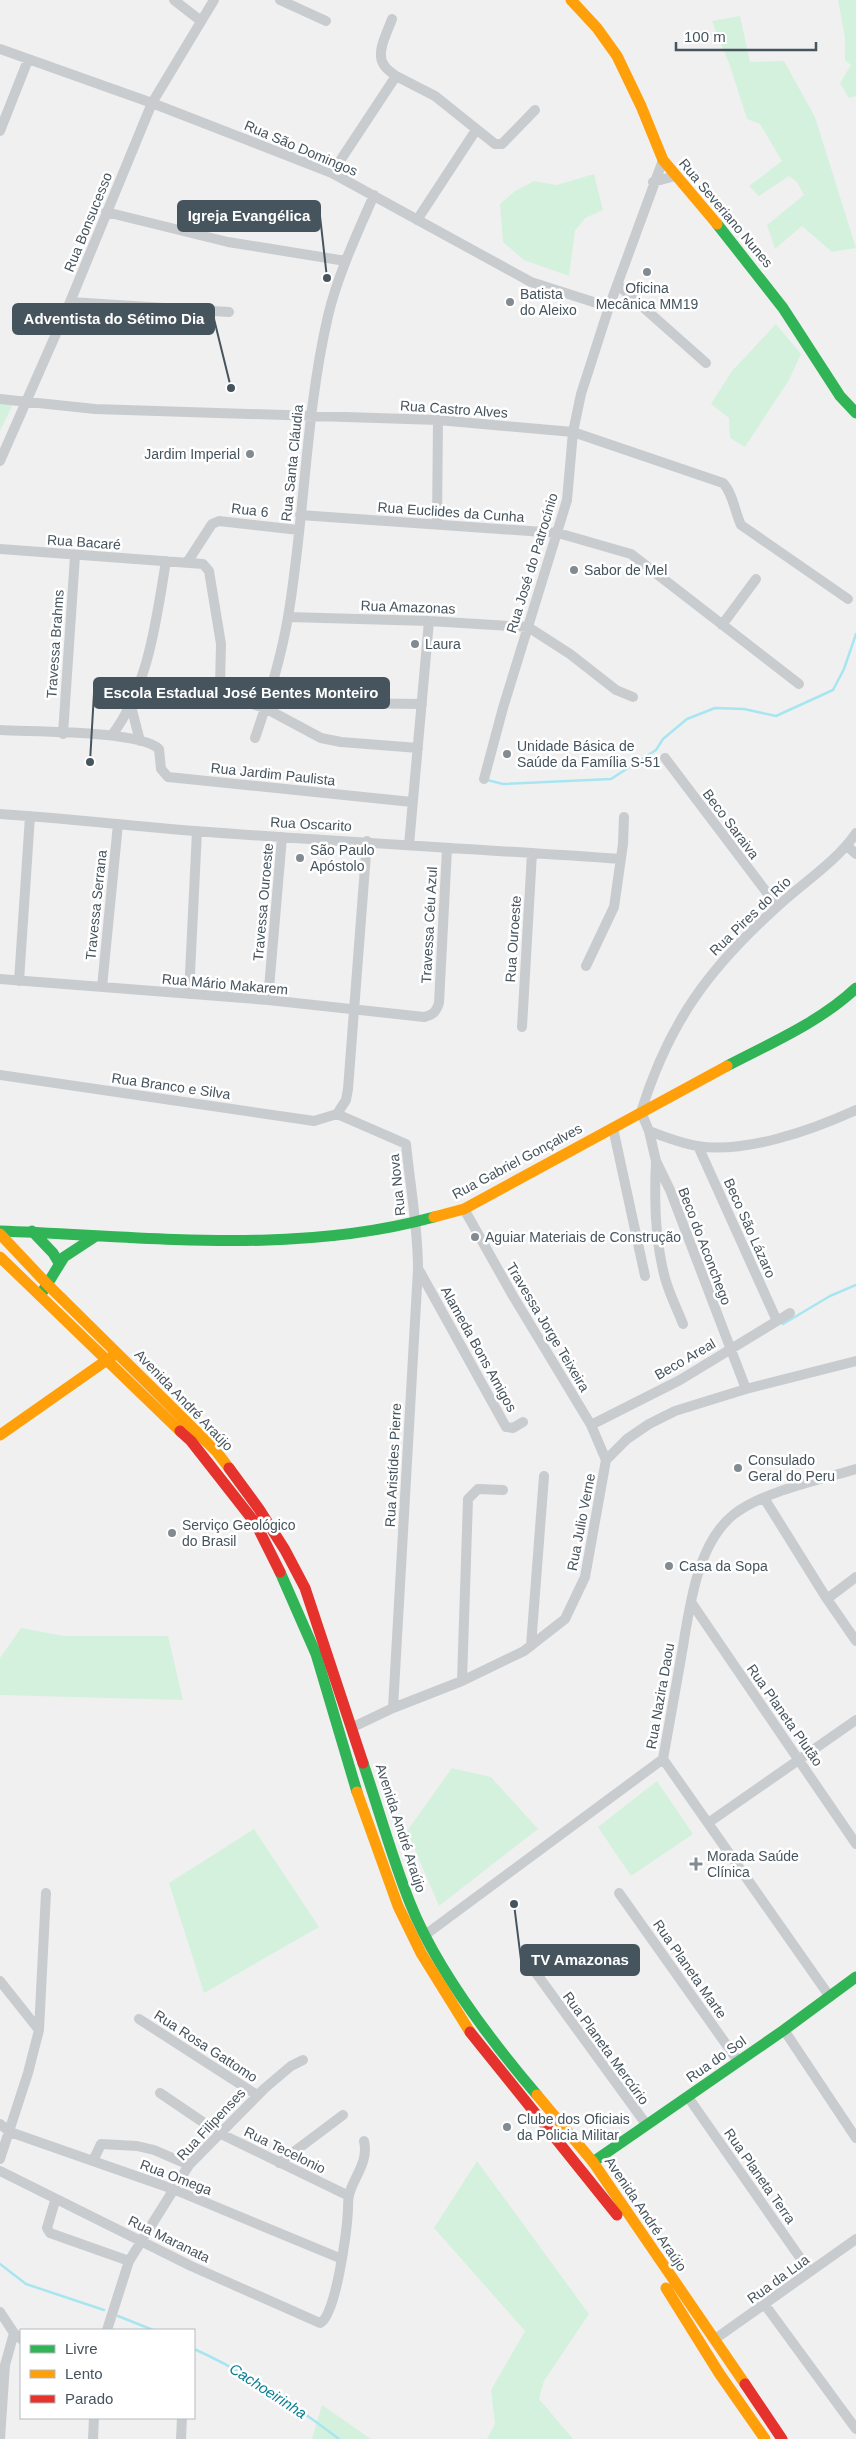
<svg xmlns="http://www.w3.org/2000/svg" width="856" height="2439" font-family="Helvetica,sans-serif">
<rect width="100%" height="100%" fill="#f1f0f0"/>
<path fill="#d4f1dd" d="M838,0H856V96L849,98L840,83L851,65L845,60V38Z
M740,16L750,62L784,61L815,117L856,248L832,252L802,226L775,249L767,225L804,195L797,182L789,176L759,196L749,186L782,161L760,124L747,119L730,66L712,21Z
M594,174L603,210L585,218L575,231L569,276L524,260L503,242L500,204L515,191L534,181L557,185Z
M776,324L801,354L789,380L745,447L730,438L729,418L711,404L732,371Z
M0,402L13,404L0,431Z
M21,1628L64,1636H168L183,1700L0,1695V1658Z
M452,1768L491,1777L538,1829L439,1906L407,1831Z
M657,1781L693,1834L631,1876L598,1827Z
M254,1829L319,1927L204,1993L169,1883Z
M477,2161L589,2314L544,2381L539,2399L573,2439H487L495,2424L491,2390L525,2331L434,2228Z
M322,2405L371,2439H312Z"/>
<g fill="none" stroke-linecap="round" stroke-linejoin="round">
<path stroke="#a7e6f0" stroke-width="2.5" d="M487,780L503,784L611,779L656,750L663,739L687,719L715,708L744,709L776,716L833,690L844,669L856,634
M783,1324L830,1296L856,1285
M0,2264L26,2284L104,2310
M118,2316L153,2330
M194,2349C246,2372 293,2404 339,2439"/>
<path stroke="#c9cccf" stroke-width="10" d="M174,0L201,21
M280,0L326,21
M392,19C388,31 375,53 384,65C386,69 392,73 396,76
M0,49L152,103L332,173L531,282L609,307
M0,131L28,60
M332,173L396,76L435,96L495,144H502L535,110
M653,182L675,176
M106,212L228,242L346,261
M417,220L476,130
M618,285L706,363
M70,302L229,312
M0,399L95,409L438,420L573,432L723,483C733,493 735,513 741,525L848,599
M0,461L70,302L152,103L214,0
M300,515L558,533L631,554L799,684
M437,524L438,420
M0,549L203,564L209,571L221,644L220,686L224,696L265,708L321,738L341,742L418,748
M188,561L212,524L219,521L299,530
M288,617L429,621L528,627L570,654L616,690L633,697
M722,625L756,579
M273,682L302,695L334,703L422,704
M131,706L140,741
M0,730C31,732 139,730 159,749L161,769L168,777L412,802
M63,734L75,556
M112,735C149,685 156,621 166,561
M255,738C269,698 281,658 288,617C305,517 305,415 328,316C338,274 357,234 374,195
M665,758L777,906
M484,779L503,708L567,500L573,432L581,394L609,307L663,160
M0,814C65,818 130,826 195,831C337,842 479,849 621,859
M409,845L429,621
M847,846L856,854
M586,966L614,907L623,844L624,817
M0,979L268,1000L424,1017C433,1015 436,1012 439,1003L447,849
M19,981L30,816
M102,987L118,824
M189,994L197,831
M268,1000L282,837
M522,1027L532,853
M0,1075L314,1121L337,1114
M337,1114L406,1144C410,1185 418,1227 418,1269L393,1708
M337,1114L346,1100L348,1089L367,841
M613,1128L645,1276
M649,1131C665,1137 680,1143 697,1146C745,1154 812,1130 856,1110
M698,1146L777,1321
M656,1162C654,1200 655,1241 665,1278C669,1293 677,1309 683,1324
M464,1209L513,1296L591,1425L606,1460
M419,1270L506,1427L513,1428L523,1422
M746,1389L670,1190L656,1161L649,1131L641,1112C669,1022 709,968 778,906C804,882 836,862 856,833
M591,1425L680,1380L790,1313
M764,1498L827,1599L856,1641
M827,1599L856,1577
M691,1602L856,1844
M531,1646L544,1476
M462,1681L468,1499L478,1489L503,1490
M353,1727L393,1708L462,1681L524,1651L565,1619L585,1577L606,1460L627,1439L649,1424L675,1411L746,1389L856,1361
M663,1759L830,1997
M708,1823L856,1720
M619,1893L738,2061
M425,1935L663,1759C669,1726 675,1692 681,1658C689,1613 695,1546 733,1515C761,1492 820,1480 856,1469
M528,1962L646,2124
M0,1981L39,2030
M139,2019L257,2095
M784,2030L856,2138
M160,2093L219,2133L349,2196
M688,2097L810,2272
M0,2124L10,2132L173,2189L342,2259
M0,2159L28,2073L39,2030L46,1893
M93,2161L101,2144L137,2146L154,2150L189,2165
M279,2163L343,2115
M0,2171L191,2266L320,2323C336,2317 347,2229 348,2210C348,2206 348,2200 349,2195C354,2176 369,2162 364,2141
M55,2201L47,2228L50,2233L129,2261
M765,2305L856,2429
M0,2312L14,2333L21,2339
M107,2330L129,2261L189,2165L265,2088L291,2066L303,2060
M715,2339L856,2239
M0,2439L5,2365L14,2333
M93,2439L94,2418
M181,2439L182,2418"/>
<path stroke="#30b455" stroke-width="11" d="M717,224L783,308L840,396L856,413
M727,1066C771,1043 820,1022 856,988
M0,1231C144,1236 292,1256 434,1217
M32,1231L53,1253L59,1263
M43,1291L64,1257L96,1236
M280,1572L316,1654L357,1792
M363,1763C379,1810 392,1858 410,1903C436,1969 492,2042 537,2095
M593,2162L784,2030L856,1977"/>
<path stroke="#ff9f0a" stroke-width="11" d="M571,0L597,28L617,56L641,106L663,160L717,224
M434,1217L464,1209L727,1066
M0,1234L48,1285L216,1451L229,1468
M0,1257L180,1431
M0,1435L114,1355
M357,1792L398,1906L421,1953L470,2032
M537,2095L593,2162L745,2384
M666,2288L719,2373L765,2439"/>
<path stroke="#e5322d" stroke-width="11" d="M180,1431L191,1441L256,1524L280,1572
M229,1468L259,1509L285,1550L305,1588L363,1763
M470,2032L617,2215
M745,2384L782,2439"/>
</g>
<g fill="#828b91" stroke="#fff" stroke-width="2">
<circle cx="647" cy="272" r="5"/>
<circle cx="510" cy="302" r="5"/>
<circle cx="250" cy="454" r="5"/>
<circle cx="574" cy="570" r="5"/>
<circle cx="415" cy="644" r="5"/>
<circle cx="507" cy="754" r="5"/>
<circle cx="300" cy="858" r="5"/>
<circle cx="475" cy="1237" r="5"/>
<circle cx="738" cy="1468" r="5"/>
<circle cx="172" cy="1533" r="5"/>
<circle cx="669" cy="1566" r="5"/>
<path d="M693.5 1856.5h5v5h5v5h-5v5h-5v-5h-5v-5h5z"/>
<circle cx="507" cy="2127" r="5"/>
</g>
<g text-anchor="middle" stroke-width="5" stroke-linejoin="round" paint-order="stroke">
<g font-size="14" fill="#46545e" stroke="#fff">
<text transform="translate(301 148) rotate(23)" y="5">Rua São Domingos</text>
<text transform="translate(726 213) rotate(50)" y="5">Rua Severiano Nunes</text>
<text transform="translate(88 222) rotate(-68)" y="5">Rua Bonsucesso</text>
<text transform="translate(454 409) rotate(4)" y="5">Rua Castro Alves</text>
<text transform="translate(292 463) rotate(-84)" y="5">Rua Santa Cláudia</text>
<text transform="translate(250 510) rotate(7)" y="5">Rua 6</text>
<text transform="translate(451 512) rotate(4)" y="5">Rua Euclides da Cunha</text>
<text transform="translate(84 542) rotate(4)" y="5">Rua Bacaré</text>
<text transform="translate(532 563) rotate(-73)" y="5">Rua José do Patrocínio</text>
<text transform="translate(408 607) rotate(2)" y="5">Rua Amazonas</text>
<text transform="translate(55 644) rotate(-86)" y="5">Travessa Brahms</text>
<text transform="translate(273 774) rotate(6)" y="5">Rua Jardim Paulista</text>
<text transform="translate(311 824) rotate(3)" y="5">Rua Oscarito</text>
<text transform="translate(731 824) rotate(53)" y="5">Beco Saraiva</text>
<text transform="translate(263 902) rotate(-85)" y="5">Travessa Ouroeste</text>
<text transform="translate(96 905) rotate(-84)" y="5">Travessa Serrana</text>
<text transform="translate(750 916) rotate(-44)" y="5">Rua Pires do Río</text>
<text transform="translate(429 925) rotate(-87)" y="5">Travessa Céu Azul</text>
<text transform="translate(513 939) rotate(-86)" y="5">Rua Ouroeste</text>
<text transform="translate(225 984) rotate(5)" y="5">Rua Mário Makarem</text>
<text transform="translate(171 1086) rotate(8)" y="5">Rua Branco e Silva</text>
<text transform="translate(517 1161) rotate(-28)" y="5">Rua Gabriel Gonçalves</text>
<text transform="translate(397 1185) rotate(-96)" y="5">Rua Nova</text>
<text transform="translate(750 1228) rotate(66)" y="5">Beco São Lázaro</text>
<text transform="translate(705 1246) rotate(69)" y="5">Beco do Aconchego</text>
<text transform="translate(548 1327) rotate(59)" y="5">Travessa Jorge Teixeira</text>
<text transform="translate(479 1349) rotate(61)" y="5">Alameda Bons Amigos</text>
<text transform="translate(685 1359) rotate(-30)" y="5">Beco Areal</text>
<text transform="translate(184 1400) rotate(46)" y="5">Avenida André Araújo</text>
<text transform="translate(393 1465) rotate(-87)" y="5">Rua Aristídes Pierre</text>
<text transform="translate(581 1522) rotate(-79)" y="5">Rua Julio Verne</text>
<text transform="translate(660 1696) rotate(-80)" y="5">Rua Nazira Daou</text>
<text transform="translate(785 1715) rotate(55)" y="5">Rua Planeta Plutão</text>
<text transform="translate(401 1828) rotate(72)" y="5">Avenida André Araújo</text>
<text transform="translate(690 1969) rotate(55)" y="5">Rua Planeta Marte</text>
<text transform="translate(206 2046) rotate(33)" y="5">Rua Rosa Gattomo</text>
<text transform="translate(606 2048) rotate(54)" y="5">Rua Planeta Mercúrio</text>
<text transform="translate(716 2059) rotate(-35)" y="5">Rua do Sol</text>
<text transform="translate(211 2124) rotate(-47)" y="5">Rua Filipenses</text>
<text transform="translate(285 2150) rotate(26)" y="5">Rua Tecelonio</text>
<text transform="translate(760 2176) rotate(55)" y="5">Rua Planeta Terra</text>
<text transform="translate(176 2177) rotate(21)" y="5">Rua Omega</text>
<text transform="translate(646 2214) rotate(56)" y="5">Avenida André Araújo</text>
<text transform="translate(169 2239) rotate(26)" y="5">Rua Maranata</text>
<text transform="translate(778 2279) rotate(-36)" y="5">Rua da Lua</text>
</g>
<g font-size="14" fill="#46545e" stroke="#fff" text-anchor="start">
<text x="647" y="293" text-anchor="middle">Oficina<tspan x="647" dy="16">Mecânica MM19</tspan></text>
<text x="520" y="299">Batista<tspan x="520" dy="16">do Aleixo</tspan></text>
<text x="240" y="459" text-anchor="end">Jardim Imperial</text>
<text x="584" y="575">Sabor de Mel</text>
<text x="425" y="649">Laura</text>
<text x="517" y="751">Unidade Básica de<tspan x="517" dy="16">Saúde da Família S-51</tspan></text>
<text x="310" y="855">São Paulo<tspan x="310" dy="16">Apóstolo</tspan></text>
<text x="485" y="1242">Aguiar Materiais de Construção</text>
<text x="748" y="1465">Consulado<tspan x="748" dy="16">Geral do Peru</tspan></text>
<text x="182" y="1530">Serviço Geológico<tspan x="182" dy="16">do Brasil</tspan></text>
<text x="679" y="1571">Casa da Sopa</text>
<text x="707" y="1861">Morada Saúde<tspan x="707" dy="16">Clínica</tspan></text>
<text x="517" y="2124">Clube dos Oficiais<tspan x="517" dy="16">da Policia Militar</tspan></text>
</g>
<g font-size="15" font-style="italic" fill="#077f92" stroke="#fff">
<text transform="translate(268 2391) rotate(33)" y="5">Cachoeirinha</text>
</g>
</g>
<path fill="none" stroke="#46545e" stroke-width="2" d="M327 278L320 216M231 388L214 319M90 762L94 693M514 1904L521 1960"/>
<g fill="#46545e" stroke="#fff" stroke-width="2">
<circle cx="327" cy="278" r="5"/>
<circle cx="231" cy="388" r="5"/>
<circle cx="90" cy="762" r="5"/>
<circle cx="514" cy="1904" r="5"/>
</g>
<g fill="#46545e" stroke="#46545e" stroke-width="2">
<rect x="178" y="201" width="142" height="30" rx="5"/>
<rect x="13" y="304" width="201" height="30" rx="5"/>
<rect x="94" y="678" width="295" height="30" rx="5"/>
<rect x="521" y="1945" width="118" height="30" rx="5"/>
</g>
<g font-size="15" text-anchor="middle" font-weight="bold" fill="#fff">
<text x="249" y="221">Igreja Evangélica</text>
<text x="114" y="324">Adventista do Sétimo Dia</text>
<text x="241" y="698">Escola Estadual José Bentes Monteiro</text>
<text x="580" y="1965">TV Amazonas</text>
</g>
<rect x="20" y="2329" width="175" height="90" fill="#ffffff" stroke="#b5bbbf"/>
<rect x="30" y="2345" width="25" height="8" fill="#30b455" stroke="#b5bbbf"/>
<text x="65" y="2354" font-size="15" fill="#46545e">Livre</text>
<rect x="30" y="2370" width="25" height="8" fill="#ff9f0a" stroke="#b5bbbf"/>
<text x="65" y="2379" font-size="15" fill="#46545e">Lento</text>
<rect x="30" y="2395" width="25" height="8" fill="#e5322d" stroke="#b5bbbf"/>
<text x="65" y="2404" font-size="15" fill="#46545e">Parado</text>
<path d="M676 42v8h140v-8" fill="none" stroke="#46545e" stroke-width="2.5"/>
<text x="684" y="42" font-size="15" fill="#46545e" stroke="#ffffff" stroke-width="4" paint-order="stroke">100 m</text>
</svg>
